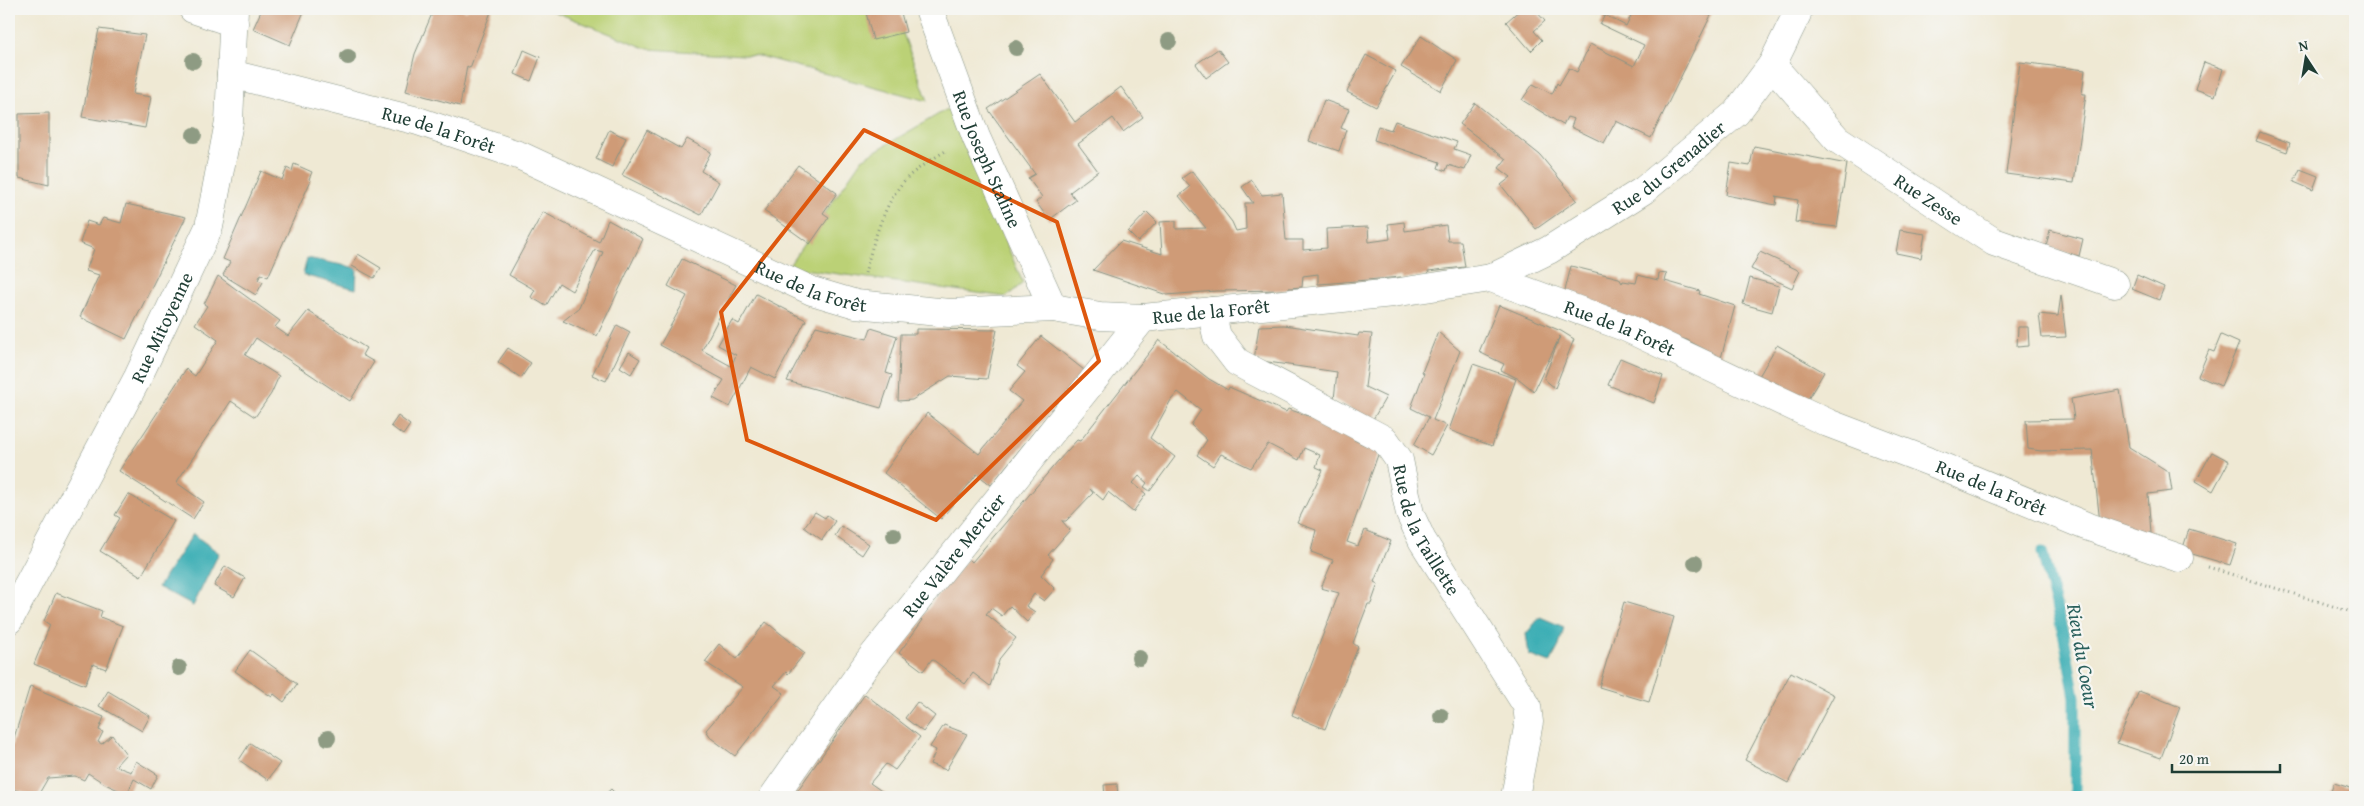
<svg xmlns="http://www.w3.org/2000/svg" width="2364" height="806" font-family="'Gentium Book Plus',serif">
<rect width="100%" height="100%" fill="#f6f6f2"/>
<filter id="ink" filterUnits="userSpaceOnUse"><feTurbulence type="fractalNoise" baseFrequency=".02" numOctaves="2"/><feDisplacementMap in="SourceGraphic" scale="10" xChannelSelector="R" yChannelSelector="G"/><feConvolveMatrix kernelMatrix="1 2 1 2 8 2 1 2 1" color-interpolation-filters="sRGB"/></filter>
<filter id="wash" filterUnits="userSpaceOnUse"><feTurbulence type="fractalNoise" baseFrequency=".0096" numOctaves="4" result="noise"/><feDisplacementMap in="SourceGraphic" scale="20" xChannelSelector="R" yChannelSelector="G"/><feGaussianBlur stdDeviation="1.12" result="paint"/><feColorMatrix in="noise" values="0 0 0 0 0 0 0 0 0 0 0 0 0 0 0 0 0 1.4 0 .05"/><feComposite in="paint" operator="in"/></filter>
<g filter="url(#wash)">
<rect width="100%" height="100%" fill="#efe9d4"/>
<path fill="#bbd176" stroke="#6d8755" d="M548,9H896L897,17L928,101L759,56L648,49Z
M949,108L1023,283L1006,297L788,267L862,159Z"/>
<path fill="#3dafb5" stroke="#2e7674" d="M307,258L357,268L356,289L303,275Z
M193,534L219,553L193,606L158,587Z
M1540,617L1564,627L1559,646L1550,663L1529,655L1526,634Z"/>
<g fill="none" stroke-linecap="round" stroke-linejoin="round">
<path stroke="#3dafb5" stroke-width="11" d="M2042,552L2064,637L2075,697V797"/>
</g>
<g id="blocks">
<path fill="#cf9b77" d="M262,9H305L290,45L253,29Z
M434,9H460L466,11L467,9H492L470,68L467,66L460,106L406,91L415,54Z
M865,9H900L906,32L873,40Z
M1521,9H1534L1545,21L1534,31L1542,40L1531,51L1506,22Z
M1634,9H1714L1651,138L1616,121L1604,143L1571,127L1574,119L1567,117L1563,125L1522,100L1533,84L1552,94L1557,83L1559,85L1569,68L1577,72L1590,44L1634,66L1644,45L1600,24L1605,15L1626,26Z
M99,29L145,35L133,94L151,97L145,128L82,117Z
M1421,36L1457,60L1441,91L1401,67Z
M1218,49L1228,62L1206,78L1196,64Z
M524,50L540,57L531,81L515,74Z
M1366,55L1396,71L1376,107L1347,92Z
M2020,62L2085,70L2082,94H2086L2074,183L2006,174Z
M2204,62L2223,69L2215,96L2195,89Z
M1040,74L1075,122L1121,87L1143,117L1123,132L1113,118L1078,144L1098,171L1070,192L1076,200L1049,220L1036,202L1042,197L1028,178L1035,174L988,109Z
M1324,100L1349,109L1341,128L1346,130L1339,151L1309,141Z
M1475,103L1540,155L1577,200L1536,229L1501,185L1511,177L1499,168L1506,159L1460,124Z
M49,113V185L19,178V114Z
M1395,121L1457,142L1454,149L1471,155L1465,170L1448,165L1446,171L1438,168L1440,162L1374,140L1378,126L1391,130Z
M609,130L626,138L612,167L596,159Z
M647,130L681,149L687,139L711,152L701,171L719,182L701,215L622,175Z
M2260,132L2290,143L2287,152L2256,141Z
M1754,146L1847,164L1837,227L1795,222L1798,200L1775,196L1777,197L1776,205L1726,195L1731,163L1750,166Z
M294,164L312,172L309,179L311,180L268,277L261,274L258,280L263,282L256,295L223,275L230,262L223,259L261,171L282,180L287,168L292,171Z
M798,165L837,193L823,213L829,217L810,244L764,211Z
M2300,169L2318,176L2313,190L2294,182Z
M1192,171L1232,222L1236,231L1246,229L1245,203H1253L1242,187L1252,180L1262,195L1282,193L1286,240H1303V250L1327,248L1326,229L1368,227L1369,242L1390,239L1388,224L1404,222L1405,231L1446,225L1448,241H1461L1465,267L1428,271L1429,275L1402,279L1401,277L1333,283L1318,284V274L1303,276L1302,287L1289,288V290L1216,291L1167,295L1093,270L1121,241L1162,254L1160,222L1176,221V229L1206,228L1179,196L1190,187L1182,178Z
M126,204L186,217L126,339L80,317L99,275L86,271L94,249L80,243L87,221L99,225L103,218L121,223Z
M543,212L599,242L608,220L643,239L597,336L563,321L579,308L603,252L595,250L572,291L559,283L546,306L531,297L535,290L509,275Z
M1147,212L1157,222L1138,242L1128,232Z
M1900,230L1925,234L1921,258L1896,253Z
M2050,230L2083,239L2079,256L2046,247Z
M1760,252L1800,271L1792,288L1751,269Z
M358,254L381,268L374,278L352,266Z
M682,259L736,285L702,350L731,366L736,355L718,345L732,320L739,324L756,294L806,320L775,379L751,367L730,407L713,398L724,380L660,345L687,296L668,286Z
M1571,266L1619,278L1622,283L1623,281L1636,283L1638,275L1658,280L1659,273L1667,274L1665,281L1700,291L1699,294L1735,306L1721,358L1687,340L1562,303Z
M2137,275L2164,287L2159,300L2132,289Z
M218,276L280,321L275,327L288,336L308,311L366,348L362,355L374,362L350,401L256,338L245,355L279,376L271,394L255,417L231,401L178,480L177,483L204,502L193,519L119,471L186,369L195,376L218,340L195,324L207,306L204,304Z
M1750,278L1779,286L1772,312L1743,304Z
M2061,295L2066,337L2042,338L2039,314L2058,316Z
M1499,305L1561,331L1574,339L1555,388L1544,379L1560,336L1534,391L1519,379L1501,370L1504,364L1479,352Z
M617,325L630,332L606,381L592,375Z
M1284,325L1358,336L1359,333L1372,334L1365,387L1386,397L1372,421L1334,399L1337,372L1254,360L1259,326Z
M816,326L867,339L871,328L897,336L886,373L892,375L881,408L787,381Z
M2018,327H2028L2029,346L2017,347Z
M916,329L997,330L987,379L950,376L912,400L898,401L901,334H916Z
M1438,332L1460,351L1433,420L1447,426L1431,455L1414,445L1429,417L1411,408L1424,373L1422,372Z
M2221,335L2239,343L2221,386L2198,376L2209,350L2214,352Z
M1041,336L1084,370L991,485L977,474L941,519L884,473L927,413L979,454L1022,401L1009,391L1025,372L1017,366Z
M1159,340L1209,379L1228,390L1229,387L1286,412L1288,409L1317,419L1355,437L1354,440L1379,452L1347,542L1358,546L1365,530L1391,541L1374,582L1378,584L1371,604H1368L1353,643L1358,647L1325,729L1292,715L1339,593L1321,588L1333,560L1311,552L1316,530L1297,523L1323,470L1316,467L1320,455L1304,448L1299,460L1268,444L1251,468L1221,454L1213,466L1197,455L1207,440L1191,425L1201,410L1178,392L1171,400L1150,438L1175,457L1150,491L1144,487L1147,483L1139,476L1133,483L1146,494L1133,512L1108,492L1103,500L1090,489L1093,493L1066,521H1062L1070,530L1048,555L1053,559L1041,575L1055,589L1044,601L1034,594L1026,606L1035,612L1027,622L1010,606L1002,616L991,608L986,614L1016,638L1000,658L990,686L973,673L965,684L932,659L923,671L899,653L923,620L920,619L968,558L972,562L1058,461L1077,440L1080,441Z
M1777,345L1824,372L1805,404L1758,378Z
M508,348L531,363L521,378L498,362Z
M629,352L640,359L631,374L620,367Z
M1620,358L1663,376L1654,403L1608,385Z
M1473,364L1516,379L1492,446L1449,430Z
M2120,390L2129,447L2169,472L2172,491L2148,494L2151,533L2129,535L2100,523L2092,450L2041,451L2028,449L2026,420L2074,419L2071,399Z
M398,416L410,425L403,435L391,426Z
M2212,452L2229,461L2213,491L2196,481Z
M128,494L174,521L141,576L100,551L120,518L115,515Z
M815,512L825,518L827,515L835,521L822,540L804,527Z
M841,526L869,544L862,555L835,536Z
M2189,529L2237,544L2230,565L2182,551Z
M225,566L245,578L234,597L214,586Z
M56,593L102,611L100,617L123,626L106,669L93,664L85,685L34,664L50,625L44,621Z
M1624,602L1674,617L1649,702L1599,687Z
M766,622L805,653L788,674L786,672L774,686L784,693L735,756L711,738L706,730L743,687L705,662L719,644L737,659Z
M250,650L297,684L284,702L274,694L272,697L235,671Z
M1791,672L1834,695L1788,783L1745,760Z
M30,686L104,717L99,730L103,732L98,742L102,744L112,735L126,754L115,766L131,772L136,761L158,775L151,789L134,779L127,794L105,784L88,773L84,780L75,776L48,778L37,797L9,788V754Z
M108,691L150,716L142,731L99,706Z
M2139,691L2180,707L2161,758L2117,743Z
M865,694L920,737L895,770L886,764L870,783L890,797H793Z
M917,702L935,716L923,732L905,718Z
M944,725L967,734L946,770L930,764L936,750L930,747Z
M250,743L280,763L268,780L239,760Z
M2334,783L2354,789L2352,797H2329Z
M1117,784L1118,797H1105L1104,785Z
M611,789L619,797H602Z"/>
</g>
</g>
<g filter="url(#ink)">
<use href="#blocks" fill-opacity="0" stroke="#879384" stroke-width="1"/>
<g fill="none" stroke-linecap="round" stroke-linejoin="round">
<g stroke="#879384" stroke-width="29">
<g id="minor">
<path d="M193,9L234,23"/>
<path id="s1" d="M929,9L976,137L1053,308"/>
<path id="s2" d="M1772,65L1837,139L1994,242L2115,284"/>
<path id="s3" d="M231,74L418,121L521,156L812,291L856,304L949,313L1053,308L1100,316L1143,318L1393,293L1491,278L1627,328L1828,423L1938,465L2086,526L2179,558"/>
<path id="s4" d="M1491,278L1549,250L1644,190L1736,113L1772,65L1797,14L1798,9"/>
<path id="s5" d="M1211,311L1217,336L1237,362L1385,440L1399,460L1410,514L1422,540L1527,706L1529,722L1515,797"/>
<path id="s6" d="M9,620L138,377L209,227L229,122L234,9"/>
<path id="s7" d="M773,797L868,662L1143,318"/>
</g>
</g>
<path stroke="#879384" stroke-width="3" stroke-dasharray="1 4" stroke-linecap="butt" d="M865,273C873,243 885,199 908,177C919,167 934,158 947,150
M2208,567L2355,613"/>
<use href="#minor" stroke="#fff" stroke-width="28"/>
</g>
<g fill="#8e9b83">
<circle cx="1169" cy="41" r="8"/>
<circle cx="1016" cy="48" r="8"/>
<circle cx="348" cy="57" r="8"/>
<circle cx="193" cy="61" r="8"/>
<circle cx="194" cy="135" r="8"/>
<circle cx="894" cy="535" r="8"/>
<circle cx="1695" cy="563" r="8"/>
<circle cx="1139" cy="658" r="8"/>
<circle cx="179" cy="668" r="8"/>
<circle cx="1441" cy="716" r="8"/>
<circle cx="328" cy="738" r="8"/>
</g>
</g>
<path fill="none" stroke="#de580e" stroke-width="4" stroke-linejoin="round" d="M864,130L1057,222L1099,361L936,520L747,440L721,312Z"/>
<g text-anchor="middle" stroke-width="4.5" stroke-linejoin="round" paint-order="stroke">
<g font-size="19" fill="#1f3d34" stroke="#f6f6f2">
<text dy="7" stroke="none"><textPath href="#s3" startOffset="215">Rue de la Forêt</textPath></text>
<text dy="7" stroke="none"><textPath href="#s1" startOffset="161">Rue Joseph Staline</textPath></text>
<text dy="7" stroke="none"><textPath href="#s4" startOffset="210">Rue du Grenadier</textPath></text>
<text dy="7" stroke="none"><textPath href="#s2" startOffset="208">Rue Zesse</textPath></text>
<text dy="7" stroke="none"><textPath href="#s3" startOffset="620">Rue de la Forêt</textPath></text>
<text dy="7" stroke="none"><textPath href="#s3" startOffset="1025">Rue de la Forêt</textPath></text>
<text dy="7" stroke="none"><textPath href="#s6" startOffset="330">Rue Mitoyenne</textPath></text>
<text dy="7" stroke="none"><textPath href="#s3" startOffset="1445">Rue de la Forêt</textPath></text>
<text dy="7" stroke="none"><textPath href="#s3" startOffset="1850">Rue de la Forêt</textPath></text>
<text dy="7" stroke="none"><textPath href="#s5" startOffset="326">Rue de la Taillette</textPath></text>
<text dy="7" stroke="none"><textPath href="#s7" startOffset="302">Rue Valère Mercier</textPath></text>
</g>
<g font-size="20" font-style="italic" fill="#285f5b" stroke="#f6f6f2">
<text transform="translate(2083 656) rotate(80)" y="7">Rieu du Coeur</text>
</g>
</g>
<rect width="2364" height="806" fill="none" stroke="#f6f6f2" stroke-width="30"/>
<g transform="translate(2306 58) rotate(348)" stroke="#f6f6f2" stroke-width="4" paint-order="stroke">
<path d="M0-4L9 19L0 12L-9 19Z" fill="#1f3d34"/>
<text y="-8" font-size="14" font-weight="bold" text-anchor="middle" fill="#1f3d34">N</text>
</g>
<path d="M2172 764v8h108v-8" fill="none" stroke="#1f3d34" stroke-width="2.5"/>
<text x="2179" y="764" font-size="15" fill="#1f3d34" stroke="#f6f6f2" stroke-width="4" paint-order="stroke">20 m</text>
</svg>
